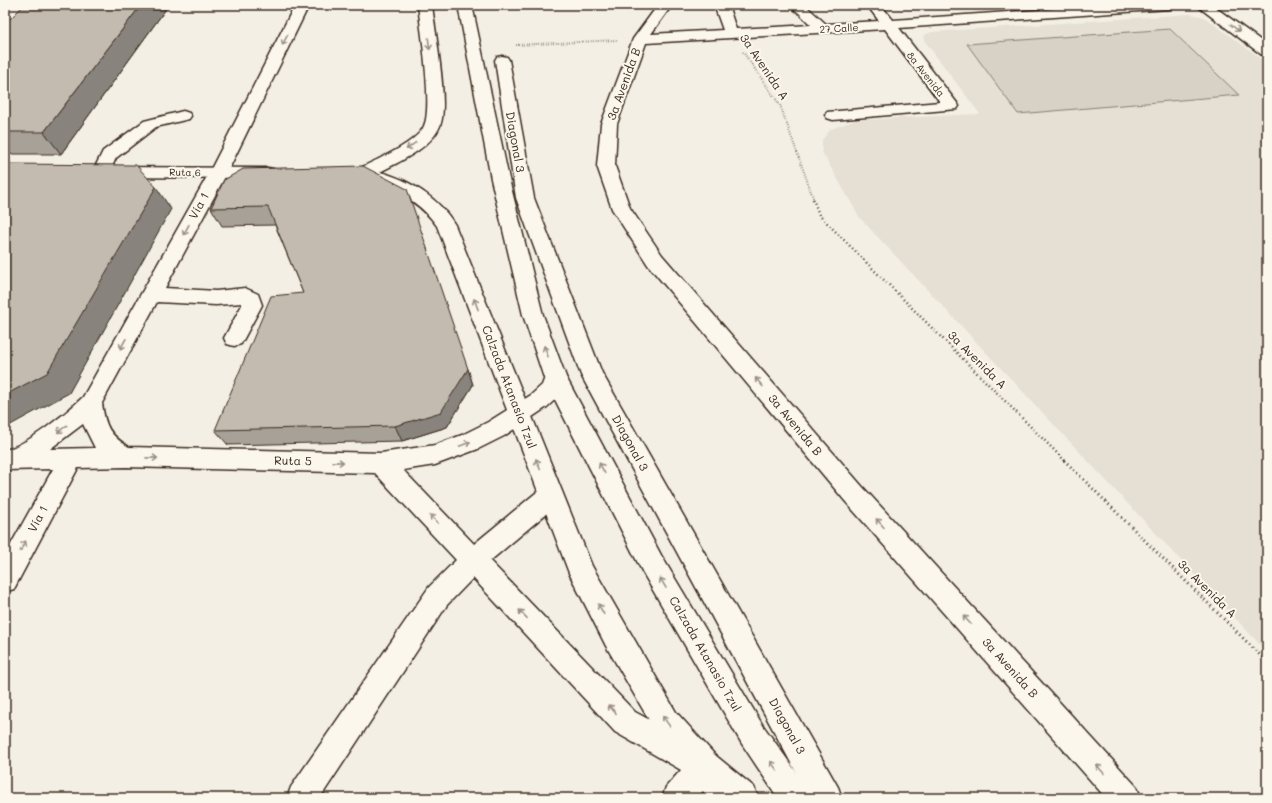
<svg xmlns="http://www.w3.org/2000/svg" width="1272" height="803" font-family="Mali,sans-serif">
<rect width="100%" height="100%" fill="#f3efe4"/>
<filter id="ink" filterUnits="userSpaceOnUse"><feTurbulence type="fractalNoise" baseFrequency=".025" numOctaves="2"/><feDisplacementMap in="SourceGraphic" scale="8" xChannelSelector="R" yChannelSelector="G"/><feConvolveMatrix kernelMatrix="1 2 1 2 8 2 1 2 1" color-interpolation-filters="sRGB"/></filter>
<g filter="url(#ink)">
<path fill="#e5dfd4" d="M1191,14L1204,17L1267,63V652L860,218L822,152V140L831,129L856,120L980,114L924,40V35L932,32Z"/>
<path fill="#d8d1c6" stroke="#8a7e72" d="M1170,29L1239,95L1018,114L967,44Z"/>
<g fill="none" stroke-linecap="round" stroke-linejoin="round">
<g stroke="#3b2a1e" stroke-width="3">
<path id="minor" d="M295,5H309L227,173L165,288L216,291L245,288L258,294L262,305L241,344L234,346L227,344L224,338L242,305V303L216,305L157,302L102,403C105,426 109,435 129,447L381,453L435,445L462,435L488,422L531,395L542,385L547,372L555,369L563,372L566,378L560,395L547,407L504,436L478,449L435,465L403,470L474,544L543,487L551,484L559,487L563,495L559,503L490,561L635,712L715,755L736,787L740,798H707L703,791L697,798H662L666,787L681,770L615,732L473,578L447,605L320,798H287L291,787L429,587L456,560L375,473L126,467L78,468L14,589L5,592V555L53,469L5,470V450C28,445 66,413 83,397L209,173ZM83,424L95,448L50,449Z
M658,5H672L651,34L723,30L714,5H728L736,29L811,25L799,13L788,5H805L826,24L879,21L867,5H881L893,20L1111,5H1176L1174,8L1169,9L899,28L957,103L959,106L957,109L833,120L827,118L825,115L827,112L940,102L885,29L646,43L617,124L615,166L630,208L662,255L861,485L1137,787L1141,798H1106L845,501L648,265L612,209L597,166L601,124L633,39Z
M502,56L507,57L509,60L534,198L602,373L838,787L842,798H810L581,375L516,198L495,60L497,57Z
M183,111L189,113L191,116L189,119L156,127L116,158L108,175L102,176L96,175L93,171L103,151L144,121Z"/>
</g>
<g stroke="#3b2a1e" stroke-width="3">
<path id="major" d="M418,5H432C435,31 449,105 440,126C432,147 399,162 380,172C410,180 439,198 455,225L592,566L676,712L715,755L754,787L758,798H719L693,777L656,732L606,646L569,573L437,226C422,204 399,191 374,181L372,176L364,178L358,177L355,173L358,169C374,161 417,143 424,126C433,107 421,30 418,5Z
M458,5H472L509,179L543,315L566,377L661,555L762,724L807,787L811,798H778L742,744L643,573L544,378L523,315L491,179Z
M1196,5H1212L1267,45V56L1262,55Z
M112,167L268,168L274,169L277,173L274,177L268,178L112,177L106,176L103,172L106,168Z"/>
</g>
<path stroke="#3b2a1e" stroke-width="2" stroke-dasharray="0.5 2" stroke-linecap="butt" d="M516,45L617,40
M743,52L780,105L814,200"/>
<path stroke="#3b2a1e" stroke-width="2.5" stroke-dasharray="1 3" stroke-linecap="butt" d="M813,199L819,215L1065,461"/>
<path stroke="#3b2a1e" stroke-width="3" stroke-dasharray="1 3.5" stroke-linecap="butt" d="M1064,460L1267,662"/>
<use href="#minor" fill="#fbf7ec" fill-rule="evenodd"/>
<use href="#major" fill="#fbf7ec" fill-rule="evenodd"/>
</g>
<path fill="#a8a197" stroke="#3b2a1e" d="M168,6L61,154H5V19L7,22Z
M243,169L468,369L473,385L447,427L402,441L228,445L215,430L303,293L275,225L222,226L211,208Z"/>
<path fill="#88837b" stroke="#3b2a1e" d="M141,5H168V6L61,154L44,132Z
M156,187L171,209L69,393L5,428V395Z
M468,369L473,385L447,427L402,441L395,426Z"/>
<path fill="#c3bbb0" stroke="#3b2a1e" d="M24,5H141L44,132H5V24Z
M5,164L136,165L156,187L47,373L5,395Z
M363,166L407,189L468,369L441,412L395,426L215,430L271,296L303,293L268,207L211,208L224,180L243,169Z"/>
<defs><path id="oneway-shaft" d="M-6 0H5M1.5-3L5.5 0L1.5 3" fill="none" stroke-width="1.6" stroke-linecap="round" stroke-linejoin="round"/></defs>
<g stroke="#9b9085">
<use href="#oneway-shaft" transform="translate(1235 28) rotate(36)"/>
<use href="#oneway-shaft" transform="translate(285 40) rotate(117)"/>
<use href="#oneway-shaft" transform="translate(429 44) rotate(83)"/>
<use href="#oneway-shaft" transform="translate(411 146) rotate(144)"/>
<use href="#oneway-shaft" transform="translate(186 230) rotate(119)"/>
<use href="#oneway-shaft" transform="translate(476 304) rotate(-111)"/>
<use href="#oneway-shaft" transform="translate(123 344) rotate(119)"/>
<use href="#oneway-shaft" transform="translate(546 351) rotate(-110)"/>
<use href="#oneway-shaft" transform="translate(759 382) rotate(-130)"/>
<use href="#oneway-shaft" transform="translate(62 429) rotate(142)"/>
<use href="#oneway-shaft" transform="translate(465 444) rotate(-21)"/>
<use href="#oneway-shaft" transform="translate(152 458) rotate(1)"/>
<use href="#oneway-shaft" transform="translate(338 462) rotate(1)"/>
<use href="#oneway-shaft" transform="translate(538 464) rotate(-112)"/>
<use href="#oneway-shaft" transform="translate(602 468) rotate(-118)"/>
<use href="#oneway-shaft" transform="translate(434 519) rotate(-133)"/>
<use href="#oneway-shaft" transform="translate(880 523) rotate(-132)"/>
<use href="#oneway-shaft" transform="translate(23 546) rotate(-62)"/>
<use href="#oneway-shaft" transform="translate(663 583) rotate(-120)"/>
<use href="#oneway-shaft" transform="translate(601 609) rotate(-118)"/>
<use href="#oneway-shaft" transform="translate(523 614) rotate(-133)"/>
<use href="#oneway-shaft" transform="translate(967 620) rotate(-132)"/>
<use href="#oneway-shaft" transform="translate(612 709) rotate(-133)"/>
<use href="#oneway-shaft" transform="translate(666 721) rotate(-125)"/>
<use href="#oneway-shaft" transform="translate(774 766) rotate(-125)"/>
<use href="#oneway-shaft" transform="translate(1100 769) rotate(-132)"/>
</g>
</g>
<g text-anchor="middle" stroke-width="4" stroke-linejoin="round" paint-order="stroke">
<g font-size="10" fill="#3b2a1e" stroke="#fbf7ec">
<text transform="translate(839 28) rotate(-3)" y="4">27 Calle</text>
<text transform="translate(926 74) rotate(52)" y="4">8a Avenida</text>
<text transform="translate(185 172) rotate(1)" y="4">Ruta 6</text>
</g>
<g font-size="12" fill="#3b2a1e" stroke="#fbf7ec">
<text transform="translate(764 67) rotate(56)" y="4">3a Avenida A</text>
<text transform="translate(624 84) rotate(-70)" y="4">3a Avenida B</text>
<text transform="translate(515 142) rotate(80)" y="4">Diagonal 3</text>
<text transform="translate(199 206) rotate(-61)" y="4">Vía 1</text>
<text transform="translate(977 360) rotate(45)" y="4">3a Avenida A</text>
<text transform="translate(509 387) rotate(69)" y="4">Calzada Atanasio Tzul</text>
<text transform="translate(795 425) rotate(50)" y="4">3a Avenida B</text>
<text transform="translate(630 443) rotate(61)" y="4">Diagonal 3</text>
<text transform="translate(293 461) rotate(1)" y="4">Ruta 5</text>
<text transform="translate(38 519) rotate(-62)" y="4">Vía 1</text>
<text transform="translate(1207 589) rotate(45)" y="4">3a Avenida A</text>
<text transform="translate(705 654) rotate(60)" y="4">Calzada Atanasio Tzul</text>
<text transform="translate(1010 668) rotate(48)" y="4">3a Avenida B</text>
<text transform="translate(787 726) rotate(61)" y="4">Diagonal 3</text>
</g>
</g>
<rect width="1272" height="803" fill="none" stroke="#fbf7ec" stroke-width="20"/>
<rect x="10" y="10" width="1252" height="783" fill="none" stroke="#3b2a1e" stroke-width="1.5" filter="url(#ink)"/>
</svg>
